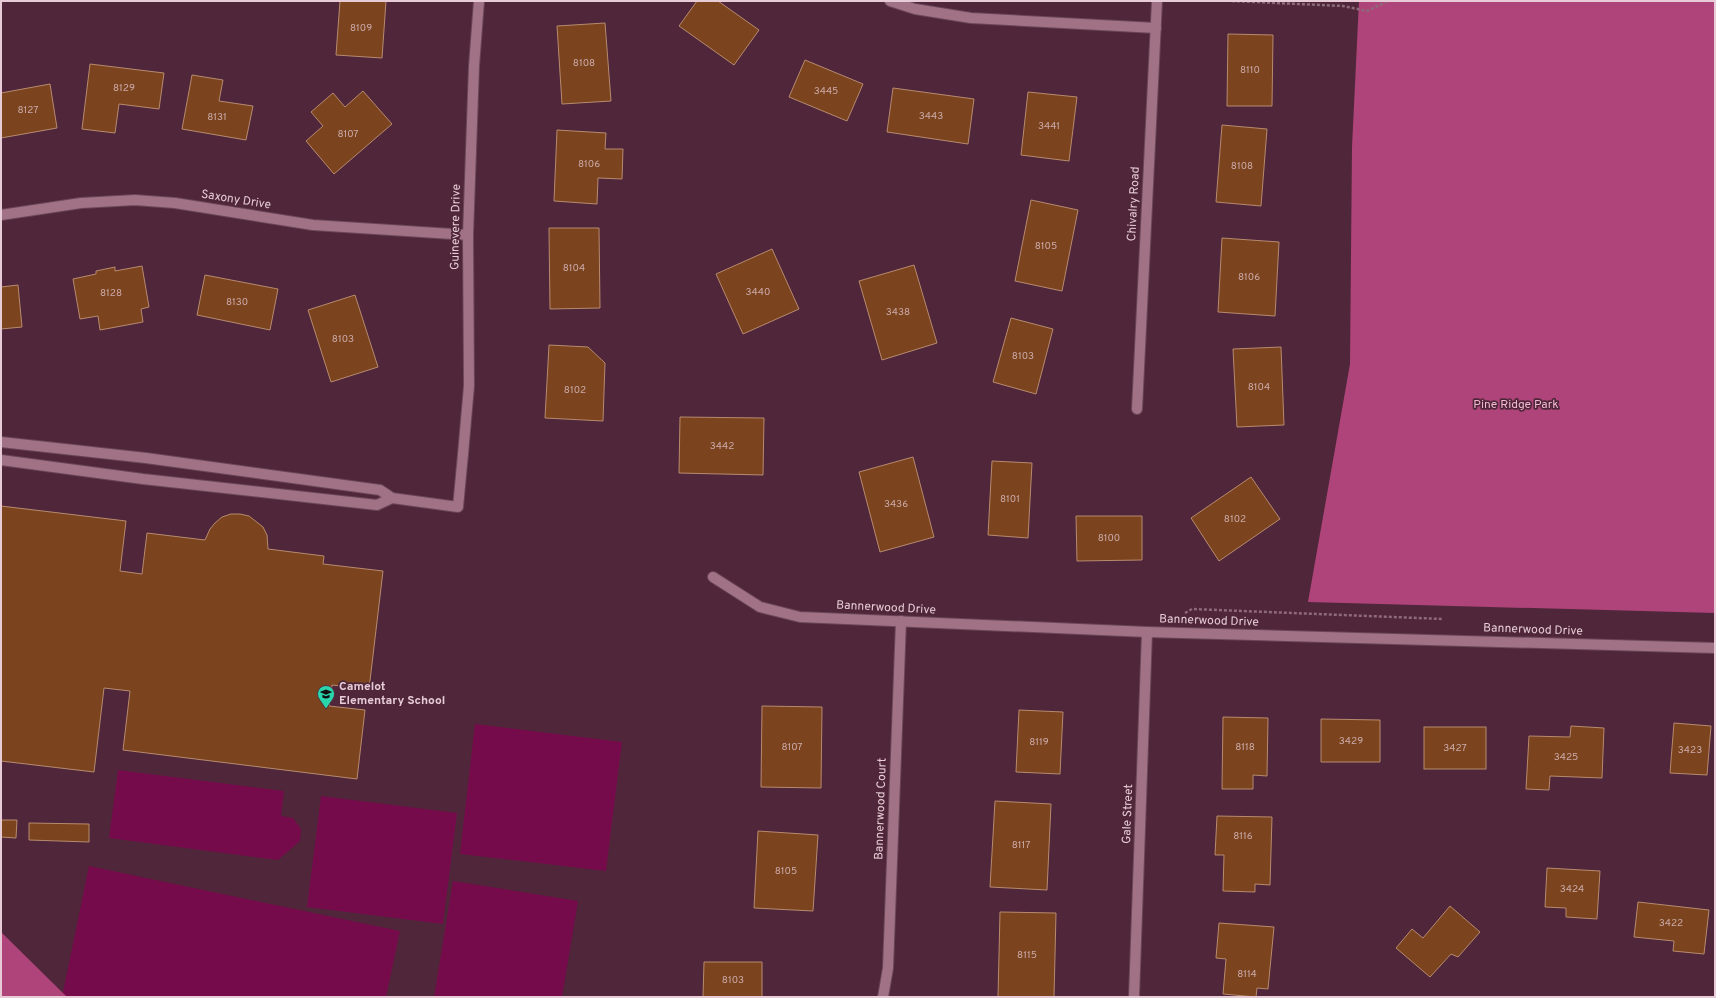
<svg xmlns="http://www.w3.org/2000/svg" width="1716" height="998" font-family="Overpass,sans-serif">
<style>
.green{fill:#760b4b}
.forest{fill:#af447a}
.building{fill:#7b441f;stroke:#b78a6f}
.lines{fill:none;stroke-linecap:round;stroke-linejoin:round}
.lane-casing{stroke:#6a4658;stroke-width:12}
.street-casing{stroke:#6a4658;stroke-width:12}
.path{stroke:#8d6a79;stroke-width:2.5;stroke-dasharray:3 2;stroke-linecap:butt}
.lane{stroke:#a17286;stroke-width:10}
.street{stroke:#a17286;stroke-width:10}
.labels{text-anchor:middle;dominant-baseline:central;stroke-width:3.5;stroke-linejoin:round;paint-order:stroke}
.number-label{font-size:10px;fill:#ccaaa9}
.street-label{font-size:12px;fill:#e7ccd7;stroke:#50273a}
.park-label{font-size:12px;fill:#f3b9d2;stroke:#50273a}
.poi-label{font-size:12px;font-weight:bold;fill:#e7ccd7;stroke:#50273a;text-anchor:start}
</style>
<rect width="100%" height="100%" fill="#50273a"/>
<!-- green -->
<g class="green">
<polygon points="475,724 622,742 606,871 460,854"/>
<polygon points="118,770 284,791 281,816 293,818 301,829 300,841 278,860 109,838"/>
<polygon points="321,796 457,813 443,924 307,907"/>
<polygon points="89,866 400,931 386,997 62,997"/>
<polygon points="453,881 578,901 562,997 434,997"/>
</g>
<!-- forest -->
<g class="forest">
<polygon points="1359,1 1715,1 1715,613 1308,602 1350,364 1352,147"/>
<polygon points="1,932 67,997 1,997"/>
</g>
<!-- building -->
<g class="building">
<polygon points="340,1 386,1 382,58 336,55"/>
<polygon points="697,1 718,1 759,30 734,65 679,26"/>
<polygon points="605,23 611,101 562,104 557,26"/>
<polygon points="1228,34 1273,35 1272,106 1227,106"/>
<polygon points="805,60 863,84 847,121 789,97"/>
<polygon points="90,64 164,73 159,109 119,104 115,133 82,129"/>
<polygon points="192,75 223,80 219,101 253,106 246,140 182,129"/>
<polygon points="50,84 57,128 1,138 1,93"/>
<polygon points="893,88 974,99 968,144 887,132"/>
<polygon points="363,91 392,124 334,174 306,141 323,126 311,112 333,93 345,107"/>
<polygon points="1028,92 1077,97 1069,161 1021,155"/>
<polygon points="1222,125 1267,129 1261,206 1216,202"/>
<polygon points="557,130 606,133 605,149 623,149 622,179 598,178 597,204 554,201"/>
<polygon points="1031,200 1078,210 1062,291 1015,281"/>
<polygon points="549,228 599,228 600,308 550,309"/>
<polygon points="1222,238 1279,242 1275,316 1218,312"/>
<polygon points="772,249 799,309 743,334 716,274"/>
<polygon points="914,265 937,343 882,360 859,281"/>
<polygon points="142,266 149,307 141,309 143,322 100,330 98,316 80,319 73,279 96,274 96,271 115,267 115,271"/>
<polygon points="205,275 278,289 270,330 197,315"/>
<polygon points="18,285 22,327 1,329 1,287"/>
<polygon points="355,295 378,367 331,382 308,310"/>
<polygon points="1011,318 1053,329 1036,394 993,382"/>
<polygon points="549,345 588,347 605,363 603,421 545,418"/>
<polygon points="1281,347 1284,425 1237,427 1233,349"/>
<polygon points="680,417 764,418 763,475 679,473"/>
<polygon points="913,457 934,537 880,552 859,472"/>
<polygon points="992,461 1032,463 1028,538 988,535"/>
<polygon points="1251,477 1280,519 1219,561 1191,518"/>
<polygon points="1,506 126,521 120,571 142,574 147,533 205,540 210,529 215,523 222,517 231,514 240,514 249,516 263,527 267,535 268,549 324,556 323,564 383,571 369,689 332,685 329,706 365,710 357,779 123,750 130,691 104,688 94,772 1,761"/>
<polygon points="1076,516 1142,516 1142,560 1077,561"/>
<polygon points="762,706 822,707 821,788 761,787"/>
<polygon points="1019,710 1063,712 1060,774 1016,772"/>
<polygon points="1223,717 1268,718 1267,776 1253,775 1253,789 1222,789"/>
<polygon points="1321,719 1380,720 1380,762 1321,762"/>
<polygon points="1674,723 1711,726 1707,775 1670,773"/>
<polygon points="1571,726 1604,728 1602,778 1550,776 1549,790 1526,789 1529,736 1570,737"/>
<rect x="1424" y="727" width="62" height="42"/>
<polygon points="995,801 1051,804 1047,890 990,887"/>
<polygon points="1217,816 1272,817 1270,885 1255,884 1255,892 1223,891 1224,855 1215,855"/>
<polygon points="1,820 17,820 16,838 1,837"/>
<polygon points="29,823 89,824 89,842 29,840"/>
<polygon points="758,831 818,835 813,911 754,908"/>
<polygon points="1547,868 1600,871 1597,919 1566,917 1566,908 1545,907"/>
<polygon points="1638,902 1709,910 1704,954 1673,951 1674,941 1634,937"/>
<polygon points="1450,906 1480,932 1458,957 1451,954 1430,977 1396,948 1412,929 1423,938"/>
<polygon points="1000,912 1056,913 1054,997 998,997"/>
<polygon points="1219,923 1274,927 1268,989 1257,988 1256,997 1223,994 1226,959 1216,958"/>
<polygon points="704,962 762,962 762,997 703,997"/>
</g>
<g class="lines">
<defs>
<g id="lane">
<polyline points="1,442 146,458 380,490 392,498 458,507 463,454"/>
<polyline points="1,460 143,479 377,505 392,498"/>
</g>
<g id="street">
<polyline points="890,1 915,9 971,18 1156,28"/>
<polyline points="1,215 81,203 135,200 175,203 313,225 468,235"/>
<polyline points="1137,409 1157,1"/>
<polyline points="463,454 469,386 468,235 474,66 479,1"/>
<polyline points="713,577 760,607 800,617 1147,632 1715,648"/>
<polyline points="883,997 888,968 901,621"/>
<polyline points="1134,997 1147,632"/>
</g>
</defs>
<!-- lane casing -->
<use href="#lane" class="lane-casing"/>
<!-- street casing -->
<use href="#street" class="street-casing"/>
<!-- path -->
<g class="path">
<polyline points="1232,1 1343,6 1367,11 1388,1"/>
<polyline points="1185,613 1192,609 1443,619"/>
</g>
<!-- lane -->
<use href="#lane" class="lane"/>
<!-- street -->
<use href="#street" class="street"/>
</g>
<!-- icons -->
<defs>
<symbol id="school-pin" viewBox="-11 -11 22 30"><path d="M0 17L-7.5 6A9.5 9.5 0 1 1 7.5 6Z" fill="#2bd5ac" stroke="#50273a"/><path d="M0-5L7-2L0 1L-7-2ZM-4 1L0 2.5L4 1V4Q0 6-4 4Z" fill="#111"/></symbol>
</defs>
<g fill-rule="evenodd">
<use href="#school-pin" x="316" y="684" width="20" height="27"/>
</g>
<g class="labels">
<!-- number labels -->
<g class="number-label">
<text x="361" y="28">8109</text>
<text x="584" y="63">8108</text>
<text x="1250" y="70">8110</text>
<text x="124" y="88">8129</text>
<text x="826" y="91">3445</text>
<text x="28" y="110">8127</text>
<text x="931" y="116">3443</text>
<text x="217" y="117">8131</text>
<text x="1049" y="126">3441</text>
<text x="348" y="134">8107</text>
<text x="589" y="164">8106</text>
<text x="1242" y="166">8108</text>
<text x="1046" y="246">8105</text>
<text x="574" y="268">8104</text>
<text x="1249" y="277">8106</text>
<text x="758" y="292">3440</text>
<text x="111" y="293">8128</text>
<text x="237" y="302">8130</text>
<text x="898" y="312">3438</text>
<text x="343" y="339">8103</text>
<text x="1023" y="356">8103</text>
<text x="1259" y="387">8104</text>
<text x="575" y="390">8102</text>
<text x="722" y="446">3442</text>
<text x="1010" y="499">8101</text>
<text x="896" y="504">3436</text>
<text x="1235" y="519">8102</text>
<text x="1109" y="538">8100</text>
<text x="1351" y="741">3429</text>
<text x="1039" y="742">8119</text>
<text x="792" y="747">8107</text>
<text x="1245" y="747">8118</text>
<text x="1455" y="748">3427</text>
<text x="1690" y="750">3423</text>
<text x="1566" y="757">3425</text>
<text x="1243" y="836">8116</text>
<text x="1021" y="845">8117</text>
<text x="786" y="871">8105</text>
<text x="1572" y="889">3424</text>
<text x="1671" y="923">3422</text>
<text x="1027" y="955">8115</text>
<text x="1247" y="974">8114</text>
<text x="733" y="980">8103</text>
</g>
<!-- street labels -->
<g class="street-label">
<text transform="translate(236 200) rotate(9)">Saxony Drive</text>
<text transform="translate(1134 204) rotate(-87)">Chivalry Road</text>
<text transform="translate(456 227) rotate(-89)">Guinevere Drive</text>
<text transform="translate(886 608) rotate(3)">Bannerwood Drive</text>
<text transform="translate(1209 621) rotate(2)">Bannerwood Drive</text>
<text transform="translate(1533 630) rotate(2)">Bannerwood Drive</text>
<text transform="translate(881 809) rotate(-88)">Bannerwood Court</text>
<text transform="translate(1128 814) rotate(-88)">Gale Street</text>
</g>
<!-- park labels -->
<g class="park-label">
<text x="1516" y="405">Pine Ridge Park</text>
</g>
<!-- poi labels -->
<g class="poi-label">
<text x="339" y="687">Camelot<tspan x="339" dy="14">Elementary School</tspan></text>
</g>
</g>
<!-- border -->
<rect width="1716" height="998" fill="none" stroke="#e7ccd7" stroke-width="4"/>
</svg>
